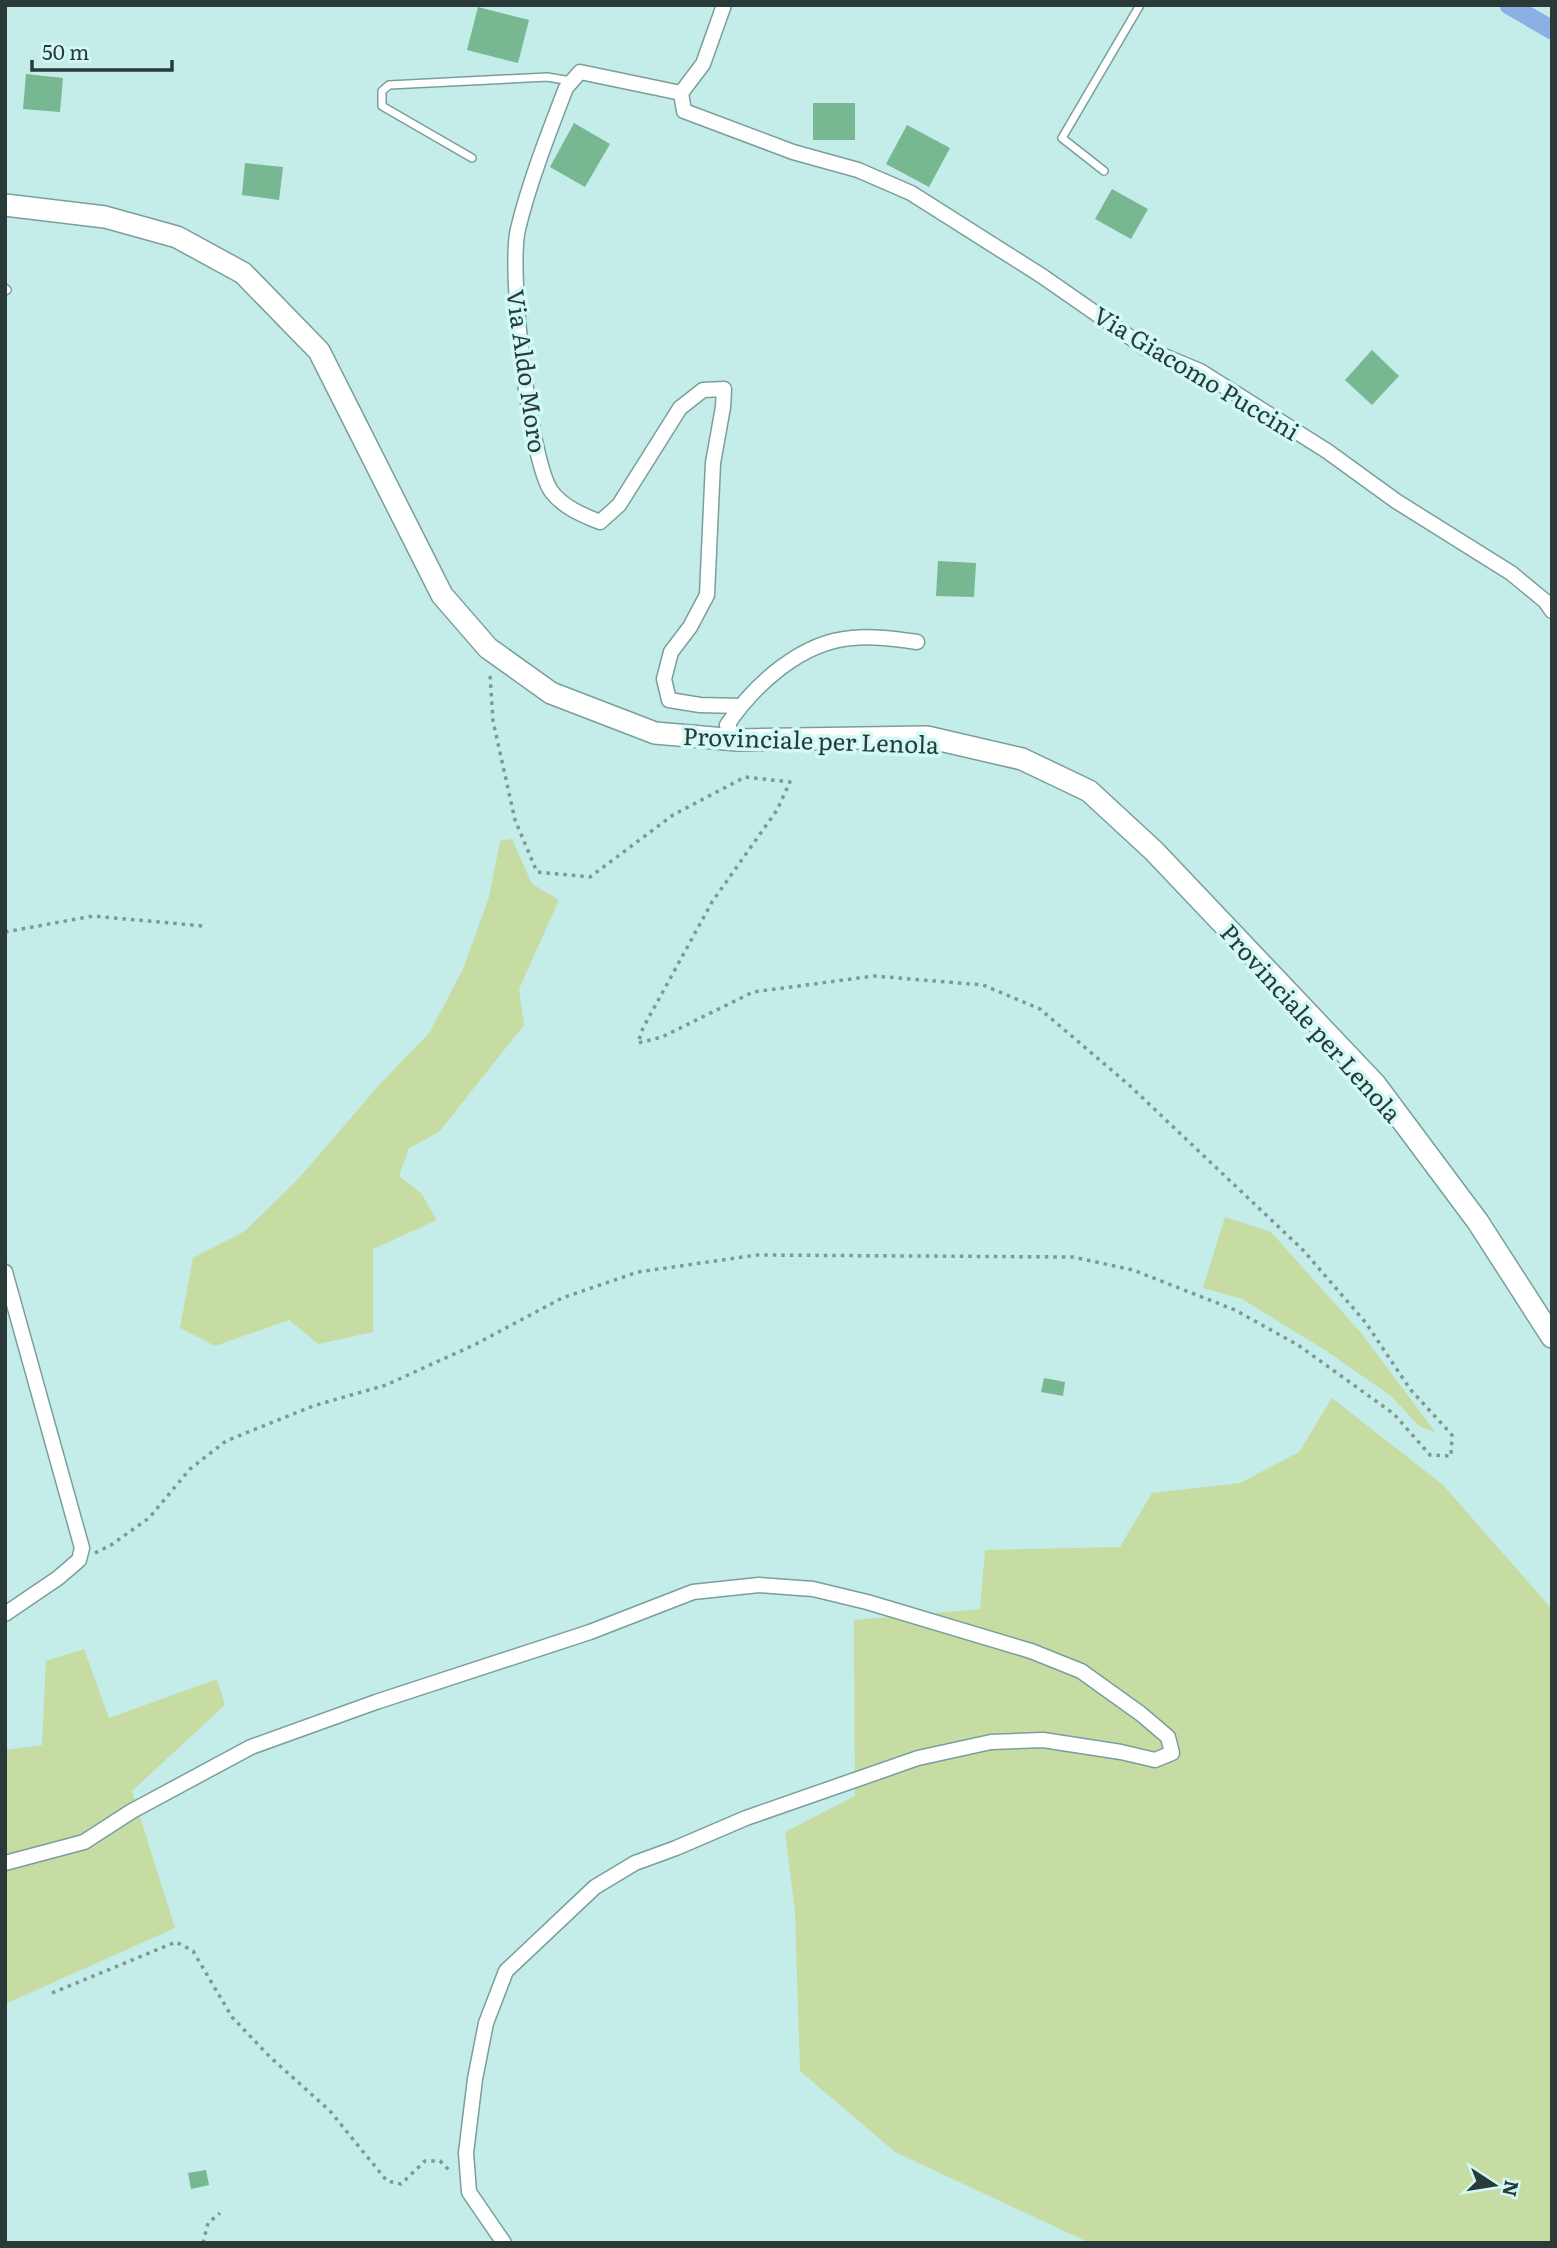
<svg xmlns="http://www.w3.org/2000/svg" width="1557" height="2248" font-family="Literata,serif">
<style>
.green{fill:#c7dca3}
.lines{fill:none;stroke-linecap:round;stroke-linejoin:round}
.canal{stroke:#8ab0e4;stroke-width:19}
.building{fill:#77b791}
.service-casing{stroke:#799f9c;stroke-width:10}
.minor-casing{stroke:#799f9c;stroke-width:17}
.secondary-casing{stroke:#799f9c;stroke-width:24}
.path{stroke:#7d9997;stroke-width:3.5;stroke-dasharray:3.5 5;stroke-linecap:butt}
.service{stroke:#fff;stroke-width:7}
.minor{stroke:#fff;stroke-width:14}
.secondary{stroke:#fff;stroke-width:21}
.labels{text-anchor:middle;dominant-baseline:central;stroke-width:7;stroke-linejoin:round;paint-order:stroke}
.street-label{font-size:24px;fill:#2a3a39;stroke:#d1f9f6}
</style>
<rect width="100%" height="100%" fill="#c4ece9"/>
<!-- green -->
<g class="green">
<polygon points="512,839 532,884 559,900 519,989 524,1025 439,1132 409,1148 399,1176 421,1193 437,1220 373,1249 373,1332 318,1344 289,1320 215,1346 180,1328 193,1258 245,1231 299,1178 380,1084 430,1032 463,969 489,897 500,841"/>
<polygon points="1225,1217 1271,1232 1362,1334 1436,1433 1419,1426 1391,1396 1325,1350 1242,1299 1203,1288"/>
<polygon points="1332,1398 1443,1485 1552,1609 1552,2243 1090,2243 895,2152 800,2071 795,1911 785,1832 855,1796 854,1620 980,1609 985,1550 1120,1547 1152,1493 1240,1483 1299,1452"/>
<polygon points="84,1649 109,1718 217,1679 225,1705 132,1791 175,1928 5,2004 5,1750 42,1745 46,1661"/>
</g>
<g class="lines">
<!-- canal -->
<polyline class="canal" points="1509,5 1552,30"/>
</g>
<!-- building -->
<g class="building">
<polygon points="478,7 529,20 518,63 467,50"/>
<polygon points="26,74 63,78 60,112 23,109"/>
<rect x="813" y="103" width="42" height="37"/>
<polygon points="574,123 610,144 585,187 550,167"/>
<polygon points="907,125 950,148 929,187 886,164"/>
<polygon points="245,163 283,167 279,200 242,195"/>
<polygon points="1112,189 1148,209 1131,239 1095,219"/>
<polygon points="1372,350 1399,376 1372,405 1345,380"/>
<polygon points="938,561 976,563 974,597 936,596"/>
<polygon points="1044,1378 1065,1382 1063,1396 1041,1392"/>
<polygon points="206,2170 209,2185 191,2189 188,2173"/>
</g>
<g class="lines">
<defs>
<g id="service">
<polyline points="472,158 382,106 382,91 389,85 547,77 571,81"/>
<polyline points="1104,171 1062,138 1140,5"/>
<polyline points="5,288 7,290 5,291"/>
</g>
<g id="minor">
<path d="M724,5L703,64L681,93L580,72L566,88C549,132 529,183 518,229C508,270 529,457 551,491C563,507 582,515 600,522L619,505L680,408L703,390L724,389L723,407L713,463L707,595L690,627L671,652L664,679L669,700L700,705L740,706"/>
<polyline points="681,93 684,111 793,152 858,170 911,193 1042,276 1147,349 1200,371 1327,451 1396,501 1511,573 1545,601 1552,611"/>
<path d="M737,740L727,725C755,684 801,642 852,638C874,636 895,639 917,642"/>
<polyline points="5,1272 82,1548 79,1560 58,1578 5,1614"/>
<polyline points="5,1863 84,1842 132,1811 251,1747 376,1702 590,1632 693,1592 759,1585 813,1589 867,1602 1031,1651 1081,1671 1141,1714 1168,1737 1172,1753 1155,1760 1121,1752 1043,1740 991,1742 918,1758 746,1818 676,1848 635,1863 595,1887 506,1971 486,2023 475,2079 466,2153 469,2192 504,2243"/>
</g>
<polyline id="secondary" points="5,205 105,217 177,237 243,273 319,351 442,595 488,648 551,693 655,733 737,740 927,737 1022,759 1089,791 1154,851 1375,1084 1478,1222 1552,1337"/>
</defs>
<!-- service casing -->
<use href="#service" class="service-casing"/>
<!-- minor casing -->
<use href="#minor" class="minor-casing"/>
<!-- secondary casing -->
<use href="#secondary" class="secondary-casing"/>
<!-- path -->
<g class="path">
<polyline points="5,932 93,916 203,926"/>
<polyline points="95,1553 111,1545 149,1518 190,1469 226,1441 313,1406 386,1385 476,1344 562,1298 638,1272 757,1255 1073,1257 1133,1270 1235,1310 1298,1345 1394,1414 1430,1455 1451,1456 1452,1435 1410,1389 1366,1323 1303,1250 1129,1085 1040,1009 983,985 874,976 753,992 662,1037 638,1043 643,1028 712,902 777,810 790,782 745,777 673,815 590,877 537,872 515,820 493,721 490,674"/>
<polyline points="52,1993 176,1942 193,1951 232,2017 270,2057 330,2111 387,2181 401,2184 425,2161 440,2161 451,2172"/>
<polyline points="203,2243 208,2223 220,2213"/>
</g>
<!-- service -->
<use href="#service" class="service"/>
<!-- minor -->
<use href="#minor" class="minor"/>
<!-- secondary -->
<use href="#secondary" class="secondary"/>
</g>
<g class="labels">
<!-- street labels -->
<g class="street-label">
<text transform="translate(528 371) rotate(82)">Via Aldo Moro</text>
<text transform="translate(1197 372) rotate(31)">Via Giacomo Puccini</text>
<text transform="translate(811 739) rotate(2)">Provinciale per Lenola</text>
<text transform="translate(1312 1022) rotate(48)">Provinciale per Lenola</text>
</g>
</g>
<!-- border -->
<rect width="1557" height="2248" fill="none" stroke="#2a3a39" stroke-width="14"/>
<!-- north arrow -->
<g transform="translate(1494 2185) rotate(102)" stroke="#d1f9f6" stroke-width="5" paint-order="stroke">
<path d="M0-5L12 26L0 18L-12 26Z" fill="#2a3a39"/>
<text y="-10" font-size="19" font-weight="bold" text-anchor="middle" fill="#2a3a39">N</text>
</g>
<!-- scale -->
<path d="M32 60v10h140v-10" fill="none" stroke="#2a3a39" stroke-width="3.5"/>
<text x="42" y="60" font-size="21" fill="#2a3a39" stroke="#d1f9f6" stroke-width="5" paint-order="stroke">50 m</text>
</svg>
